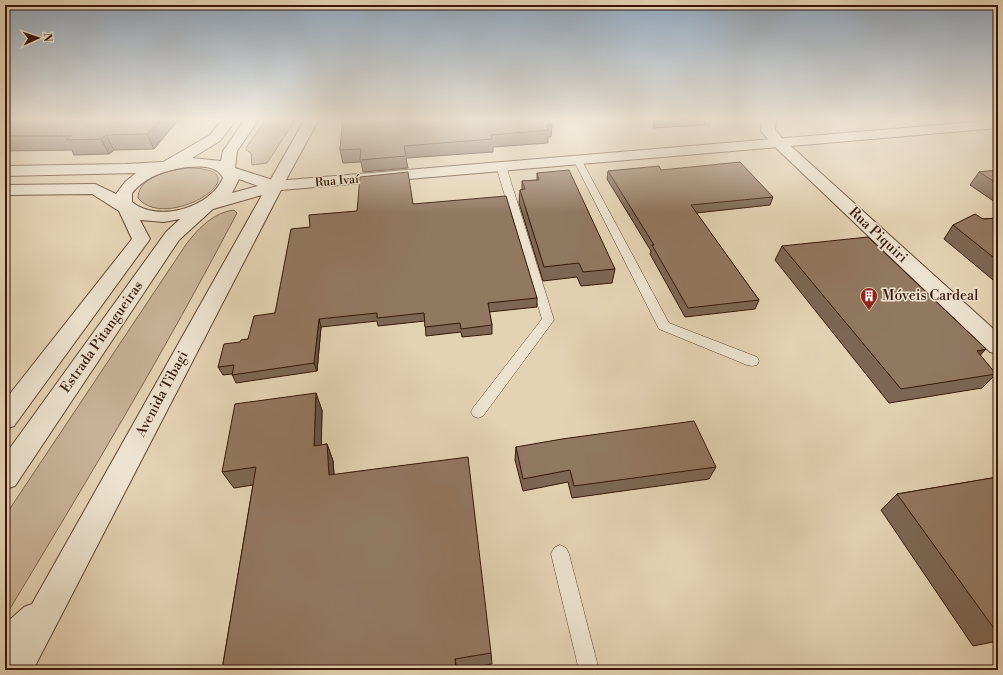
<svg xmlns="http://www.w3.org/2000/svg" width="1003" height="675" font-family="'Libre Bodoni',serif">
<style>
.green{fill:#c7b297;stroke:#7f644f}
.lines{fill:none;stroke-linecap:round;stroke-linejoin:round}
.service-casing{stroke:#624632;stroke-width:1}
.minor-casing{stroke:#624632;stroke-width:2}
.tertiary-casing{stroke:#624632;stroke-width:2}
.service{fill:#ede2ce;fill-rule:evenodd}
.minor{fill:#ede2ce;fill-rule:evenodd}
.tertiary{fill:#ede2ce;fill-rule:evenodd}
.wall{fill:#7d6753;stroke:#371707}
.shaded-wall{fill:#665444;stroke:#371707}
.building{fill:#917861;stroke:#371707}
.labels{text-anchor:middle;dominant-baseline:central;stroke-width:3;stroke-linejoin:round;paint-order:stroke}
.far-street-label{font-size:12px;fill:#371707;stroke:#ede2ce}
.street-label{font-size:14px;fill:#371707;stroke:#ede2ce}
.poi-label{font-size:14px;fill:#371707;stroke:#ede2ce;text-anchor:start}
</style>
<rect width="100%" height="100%" fill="#e4d2b4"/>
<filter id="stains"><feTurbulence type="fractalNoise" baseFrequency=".005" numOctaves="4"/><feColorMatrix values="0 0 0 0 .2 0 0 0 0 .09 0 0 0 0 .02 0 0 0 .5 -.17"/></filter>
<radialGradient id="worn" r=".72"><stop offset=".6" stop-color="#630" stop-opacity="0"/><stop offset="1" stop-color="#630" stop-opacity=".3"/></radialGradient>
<!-- green -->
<g class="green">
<polygon points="266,119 296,119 267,163 252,165 251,153 246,150 246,148"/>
<path d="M188,168C268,168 167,234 138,198C138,176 172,170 188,168Z"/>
<path d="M234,210L237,213C165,351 85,484 5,617V516L187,243C200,227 213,213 234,210Z"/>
</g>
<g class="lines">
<defs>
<g id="service">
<polygon points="577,156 581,159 669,323 757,357 759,361 757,365 752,366 747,365 659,329 573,159"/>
<polygon points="501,163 506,166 554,320 483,416 478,418 473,416 471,412 473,408 542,319 496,166"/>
<polygon points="560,545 566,548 569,554 599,670 579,670 551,554 554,548"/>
</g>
<g id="minor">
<polygon points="305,119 319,119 281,189 275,191 269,189 267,186"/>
<polygon points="762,119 776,119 775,130 783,139 998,333 998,354 990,352 773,145 761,131"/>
</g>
<path id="tertiary" d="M223,119H237L220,141L192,158L221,161L223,151L245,119H259L237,151L235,168L276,181L998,120V128L281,190L33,670H5V624L24,607L32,604L262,195L213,209L179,240L15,486L5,489V455L166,232L180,219L164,222L140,220L150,239L14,426L5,429V400L132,239L119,211L92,194L5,195V185L95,184L116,194L125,182L136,173L5,176V166L126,164L163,162L210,135ZM188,167C200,166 217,165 223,178C210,208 158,223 132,202V193C146,176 166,170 188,167ZM239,179L258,186L232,193Z"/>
</defs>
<!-- service casing -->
<use href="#service" class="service-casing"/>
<!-- minor casing -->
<use href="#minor" class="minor-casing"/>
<!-- tertiary casing -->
<use href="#tertiary" class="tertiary-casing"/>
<!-- service -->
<use href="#service" class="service"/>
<!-- minor -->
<use href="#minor" class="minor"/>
<!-- tertiary -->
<use href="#tertiary" class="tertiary"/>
</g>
<!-- wall -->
<g class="wall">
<polygon points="5,119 179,119 154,149 114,150 109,154 74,155 72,150 5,151"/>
<polygon points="343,119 552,125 551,137 548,137 548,143 493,147 493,152 406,158 408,168 363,172 361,162 343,163 340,150"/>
<polygon points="655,119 705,119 704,125 653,128"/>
<polygon points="661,170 773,197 770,205 696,213 759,300 755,309 685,317 650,254 651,251 607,179 608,171"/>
<polygon points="998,170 998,204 970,185 979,172"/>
<polygon points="537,173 615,269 612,283 581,286 577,277 543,281 519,203 520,190 522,190 522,181 537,180"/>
<polygon points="413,204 537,298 537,307 489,312 492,325 492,334 462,337 461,332 426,336 425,321 378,326 377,321 321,327 317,371 236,383 232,374 223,375 218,367 240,342 248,339 275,313 310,227 357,211"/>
<polygon points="998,218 998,284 944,239 953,225 983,219"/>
<polygon points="782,246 986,349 980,355 996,374 982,388 889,403 775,260"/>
<polygon points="322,410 321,445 327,444 333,461 334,474 491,653 492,664 457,670 222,670 253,485 234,488 222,472"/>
<polygon points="516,447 716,467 709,479 572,498 568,482 523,491 515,460"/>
<polygon points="998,477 998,641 973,646 881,510 897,494"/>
</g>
<!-- shaded-wall -->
<g class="shaded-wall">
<polygon points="161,119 179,119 154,149 147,134"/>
<polygon points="106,135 114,150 109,154 101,139"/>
<polygon points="319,319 321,327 317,371 314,363"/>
<polygon points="986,349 973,363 977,351"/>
<polygon points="316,393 322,410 321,463 314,446"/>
<polygon points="327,444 333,461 335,491 329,475"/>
<polygon points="455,659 457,670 456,670"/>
</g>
<!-- building -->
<g class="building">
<polygon points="5,119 161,119 147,134 106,135 101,139 66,140 71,136 5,136"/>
<polygon points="343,119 549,119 552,125 546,125 549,130 491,135 492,139 404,146 406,156 360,160 361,149 340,150"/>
<polygon points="740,162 773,197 691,205 759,300 688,308 652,245 654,245 608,171 659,166 661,170"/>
<polygon points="569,170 615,269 583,272 579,263 544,267 520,190 525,189 522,181 539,180 537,173"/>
<polygon points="998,170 998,184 979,172"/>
<polygon points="408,172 413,204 506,196 537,298 488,303 492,325 461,329 460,323 425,327 424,313 377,318 377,313 319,319 314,363 232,375 234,365 218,367 224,344 240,342 241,340 248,339 254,316 275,313 291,229 310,227 309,215 357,211 360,177"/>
<polygon points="975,214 983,219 998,218 998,261 953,225"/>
<polygon points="868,237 986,349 977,351 996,374 901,389 782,246"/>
<polygon points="316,393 314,446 327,444 329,475 468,457 491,653 455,659 456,670 222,670 256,467 222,472 235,404"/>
<polygon points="694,421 716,467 574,486 570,470 523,479 516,447 562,439"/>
<polygon points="998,477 998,634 897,494"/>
</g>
<!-- sky -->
<linearGradient id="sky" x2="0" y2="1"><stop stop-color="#8fa6bc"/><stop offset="0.56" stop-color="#f3ebdd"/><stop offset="1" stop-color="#f3ebdd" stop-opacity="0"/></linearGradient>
<rect width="1003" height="213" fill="url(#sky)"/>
<!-- icons -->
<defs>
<symbol id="building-pin" viewBox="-11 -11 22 30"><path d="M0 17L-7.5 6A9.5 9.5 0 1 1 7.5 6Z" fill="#8f2418" stroke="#ede2ce"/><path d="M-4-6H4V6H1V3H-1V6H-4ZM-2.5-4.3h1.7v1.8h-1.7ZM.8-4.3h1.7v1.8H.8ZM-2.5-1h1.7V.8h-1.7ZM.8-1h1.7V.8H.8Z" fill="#fff"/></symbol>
</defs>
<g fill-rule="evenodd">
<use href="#building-pin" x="859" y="286" width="20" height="27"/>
</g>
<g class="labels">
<!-- far-street labels -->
<g class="far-street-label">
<text transform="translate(337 181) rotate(-5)">Rua Ivaí</text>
</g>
<!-- street labels -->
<g class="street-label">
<text transform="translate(878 235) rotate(43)">Rua Piquiri</text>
<text transform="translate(102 337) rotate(-55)">Estrada Pitangueiras</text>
<text transform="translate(162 394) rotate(-62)">Avenida Tibagi</text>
</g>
<!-- poi labels -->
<g class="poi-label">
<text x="882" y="296">Móveis Cardeal</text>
</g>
</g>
<!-- margin -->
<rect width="1003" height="675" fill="none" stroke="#e4d2b4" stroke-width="20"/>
<rect x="6" y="6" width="991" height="663" fill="none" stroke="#371707" stroke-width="2"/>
<rect x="10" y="10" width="983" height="655" fill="none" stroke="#371707"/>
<!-- north arrow -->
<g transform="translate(38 38) rotate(87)" stroke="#ede2ce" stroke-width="3" paint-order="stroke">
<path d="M0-3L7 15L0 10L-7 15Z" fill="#371707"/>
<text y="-6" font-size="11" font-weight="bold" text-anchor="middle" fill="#371707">N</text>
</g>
<rect width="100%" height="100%" filter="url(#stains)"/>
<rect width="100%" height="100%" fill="url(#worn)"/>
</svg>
